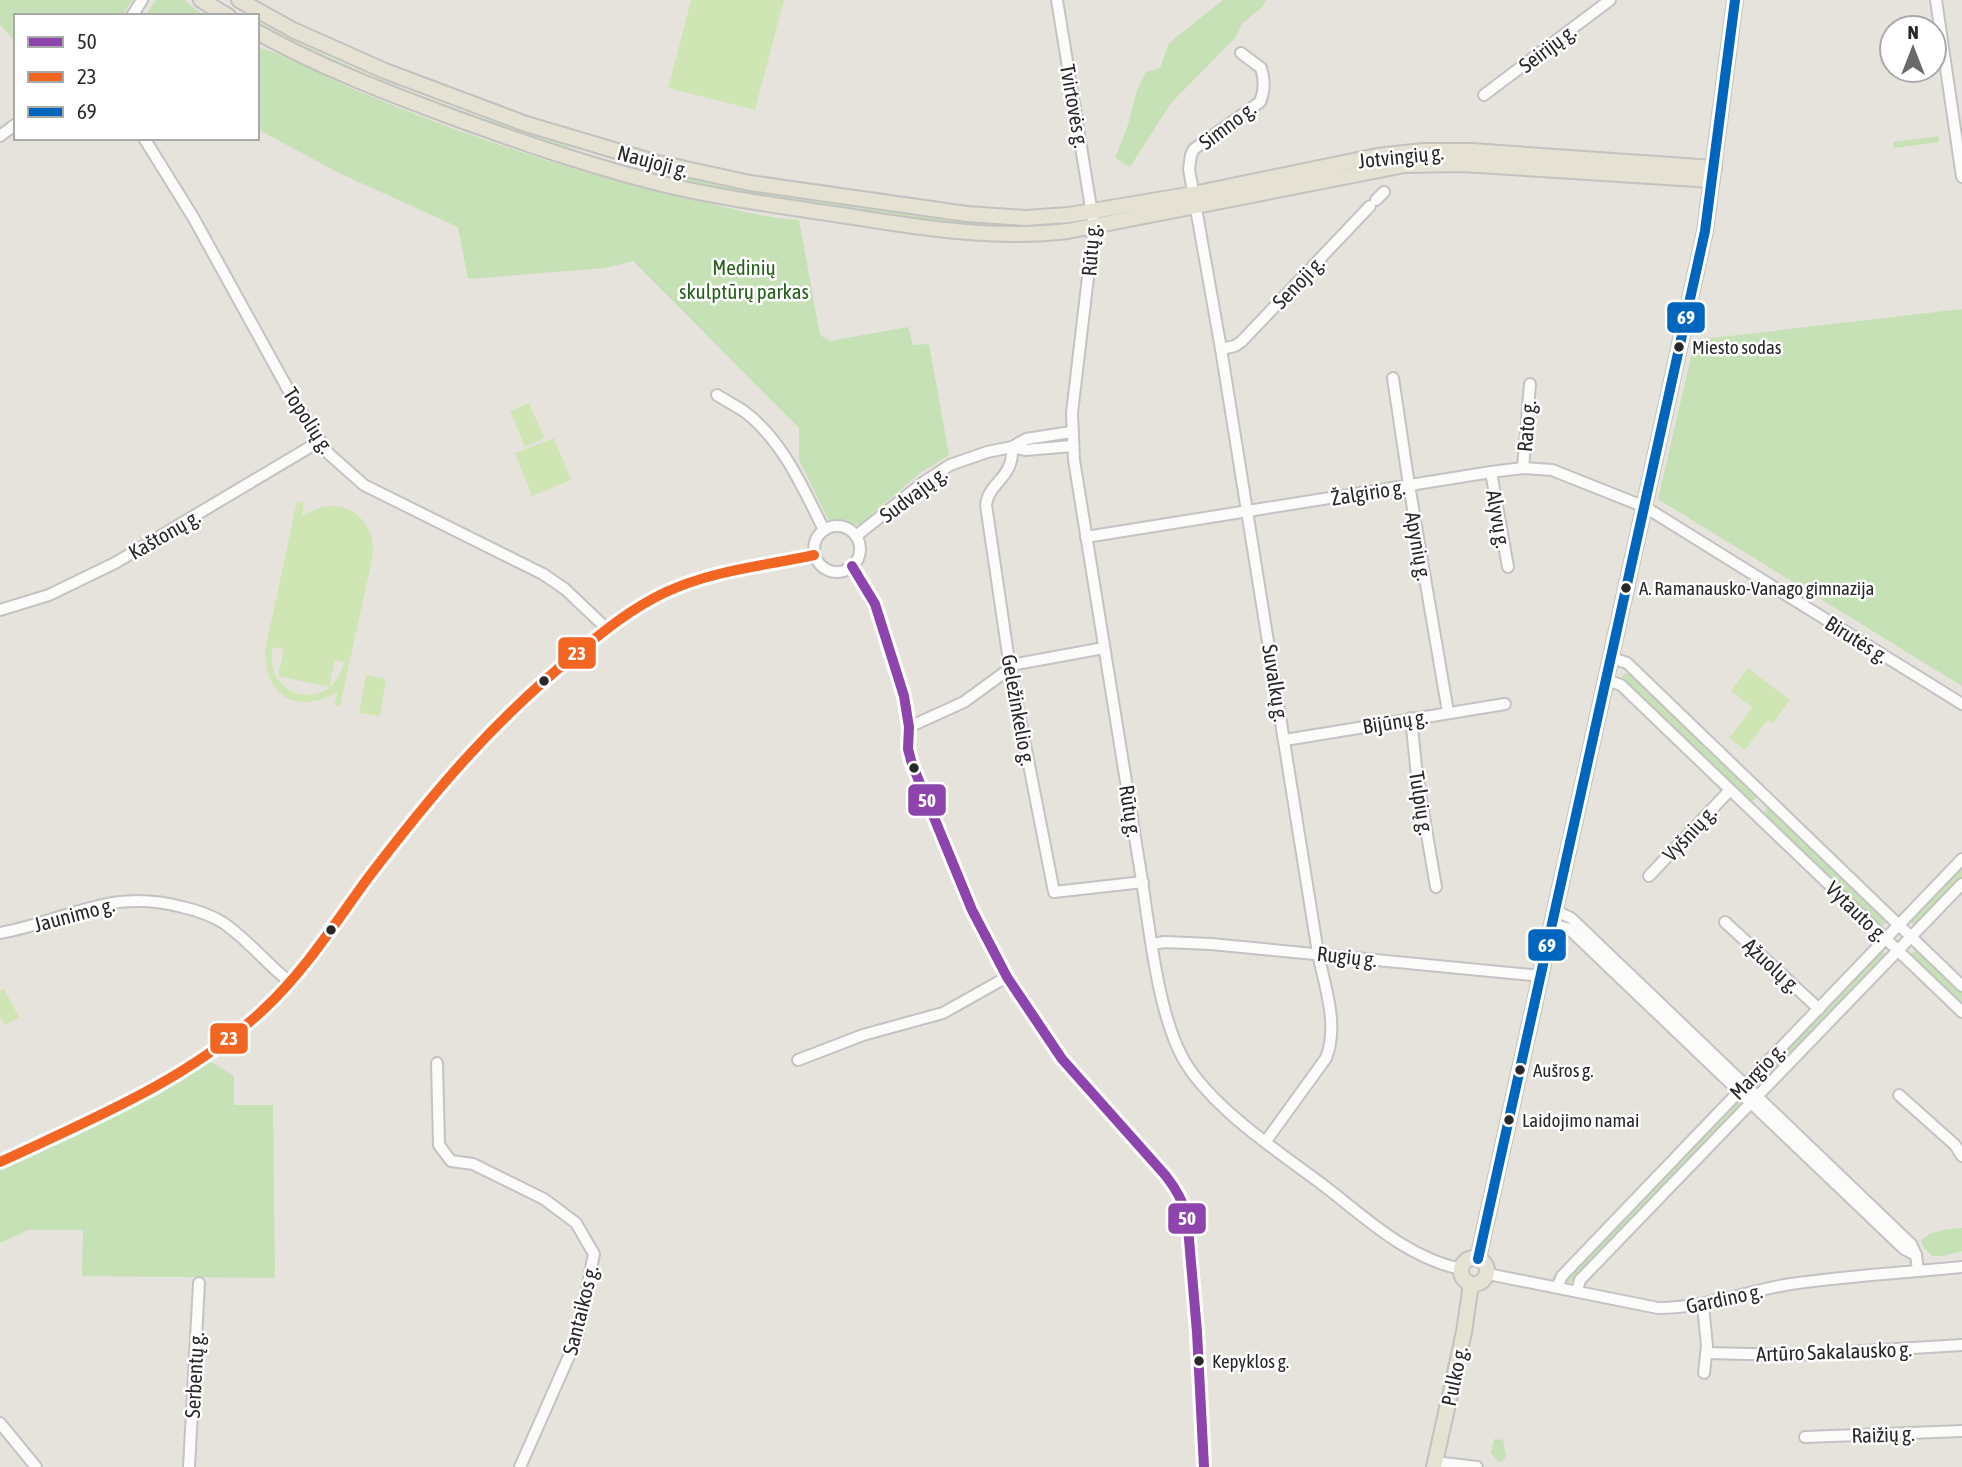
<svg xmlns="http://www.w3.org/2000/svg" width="1962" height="1467" font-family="'Asap Condensed',sans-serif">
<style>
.green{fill:#c6e1b6}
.pitch{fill:#d0e5b4;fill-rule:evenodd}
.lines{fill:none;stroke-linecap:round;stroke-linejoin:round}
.minor-casing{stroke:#c4c2c2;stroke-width:14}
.major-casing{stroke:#c3c2c0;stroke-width:18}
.minor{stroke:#fbfbfa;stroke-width:10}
.major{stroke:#e5e1d3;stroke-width:14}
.bus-1-casing{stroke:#fff;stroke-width:16}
.bus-2-casing{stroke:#fff;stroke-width:16}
.bus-3-casing{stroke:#fff;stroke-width:16}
.bus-1{stroke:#8e44ad;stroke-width:10}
.bus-2{stroke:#f26522;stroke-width:10}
.bus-3{stroke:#0065bd;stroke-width:10}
.bus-dot{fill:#282828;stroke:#fff;stroke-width:2.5}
.labels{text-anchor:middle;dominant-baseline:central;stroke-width:5;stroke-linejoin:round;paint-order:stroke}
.bus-label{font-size:19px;fill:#282828;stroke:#fff;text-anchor:start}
.street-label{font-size:21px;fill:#282828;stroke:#fff}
.park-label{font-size:21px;fill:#26611c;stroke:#fff}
.line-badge{stroke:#fff;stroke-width:2.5}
.badge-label{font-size:19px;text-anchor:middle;font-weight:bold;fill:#fff}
</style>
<rect width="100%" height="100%" fill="#e6e3dd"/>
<!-- green -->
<g class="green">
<polygon points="0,0 132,0 122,16 16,16 16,43 0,24"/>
<polygon points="156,0 184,0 204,16 145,16"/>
<polygon points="1223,0 1267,0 1261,8 1242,24 1235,38 1171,103 1130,167 1115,158 1128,125 1136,93 1146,72 1160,68 1169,43"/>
<path d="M257,21C359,77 469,114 579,150C537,141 498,125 457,111C389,86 321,59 257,23Z"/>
<path d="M257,47C295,58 328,79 365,94C471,138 582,175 695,200C730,208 763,218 799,220L820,335L830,341L908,327L913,345L929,344L949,455L920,473L859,525L828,519L799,460V428L633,261L605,268L468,279L458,227L341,174L257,129Z"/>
<polygon points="1939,136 1939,142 1894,148 1893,142"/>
<path d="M687,178C743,190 800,198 856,207C913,215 969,224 1027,227H994L919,219L716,188L686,182Z"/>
<polygon points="1962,309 1962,686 1658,499 1695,340"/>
<polygon points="1628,672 1758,794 1755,800 1750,802 1623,680 1622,676"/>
<polygon points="1769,807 1887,919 1885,924 1879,925 1764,815 1765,809"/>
<polygon points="1962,864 1962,878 1916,925 1911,923 1910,921"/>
<polygon points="1882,950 1886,955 1763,1084 1757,1083 1756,1080"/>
<polygon points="1915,950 1962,993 1962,1006 1910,955"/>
<path d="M208,1060L234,1076V1105H273L275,1278L82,1276L83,1230H28L0,1243V1168C71,1135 143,1105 208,1060Z"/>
<polygon points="1739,1097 1743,1102 1742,1105 1570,1283 1567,1283 1566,1280"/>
<path d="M1962,1228V1251L1943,1256H1932L1924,1247L1921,1240C1932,1230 1948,1229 1962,1228Z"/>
<polygon points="1494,1439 1503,1440 1506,1458 1501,1462 1497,1461 1491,1453"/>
</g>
<!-- pitch -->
<g class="pitch">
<polygon points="691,0 784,0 755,110 668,88"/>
<polygon points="529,403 544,438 525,447 510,411"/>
<polygon points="554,438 571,480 532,496 515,453"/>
<path d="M297,501L304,503L302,517C335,492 375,512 373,555L340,706L334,705L337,692C297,716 265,696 265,651ZM273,647L284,649L278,676L329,687L335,660L344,662C331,717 261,697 273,647Z"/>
<polygon points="1748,668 1790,700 1773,723 1768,720 1745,750 1729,738 1752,707 1731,691"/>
<polygon points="366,675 386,679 380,716 359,713"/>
<polygon points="4,989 19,1017 5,1025 0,1016 0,991"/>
</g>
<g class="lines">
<defs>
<g id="minor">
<path d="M1057,0L1094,226L1072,413L1074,460C1095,594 1117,728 1139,862C1149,920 1156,1013 1185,1062C1215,1111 1281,1153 1327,1188C1368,1220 1408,1258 1461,1269"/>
<polyline points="1936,0 1962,177"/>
<polyline points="132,16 142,0"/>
<path d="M1241,53L1261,68C1265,80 1265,90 1260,102L1194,149L1191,155L1189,169L1221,349L1318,953C1325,988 1339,1025 1326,1058L1266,1141"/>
<polyline points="1484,95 1610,0"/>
<polyline points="0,136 16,124"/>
<polyline points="144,138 193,217 295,402 329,454 364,485 543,574 565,589 606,628"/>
<polyline points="1376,200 1384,192"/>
<polyline points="1221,349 1235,346 1242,341 1370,206"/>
<polyline points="1393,378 1409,485 1448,712"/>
<path d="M717,395C726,401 737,406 745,412C783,441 803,488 824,530"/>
<path d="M1012,447C1014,479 989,481 986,505L1010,668L1054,892L1143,882"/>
<polyline points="1012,447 1025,450 1073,446"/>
<polyline points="1523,468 1530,384"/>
<polyline points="1491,472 1508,567"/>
<circle cx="837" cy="549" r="23"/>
<polyline points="856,536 924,482 950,465 987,452 1012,447 1026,439 1071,432"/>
<polyline points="1086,537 1491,472 1523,468 1552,470 1645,507 1962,704"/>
<path d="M852,566L875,604L904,696L909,727L908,749L912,764L972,910L1007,977L1062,1059L1166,1176C1176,1189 1183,1201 1187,1216L1197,1332L1204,1467"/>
<polyline points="0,610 49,595 115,563 320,441"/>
<polyline points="1612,658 1627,663 1962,986"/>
<polyline points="1607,680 1621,685 1962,1012"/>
<polyline points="1411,718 1417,776 1436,887"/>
<polyline points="909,727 964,702 1016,664 1104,648"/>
<polyline points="1285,740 1505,704"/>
<polyline points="1649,876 1730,790"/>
<polyline points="1556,911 1571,918 1911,1244 1916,1255 1918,1271"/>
<polyline points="1725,922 1819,1009"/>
<polyline points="1553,924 1569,929 1904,1249 1916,1255"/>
<path d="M0,933C67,921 110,887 182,907C196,910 210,915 222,922C248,939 266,964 290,982"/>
<polyline points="1153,944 1164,942 1211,944 1542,976"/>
<polyline points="798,1060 863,1035 943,1013 1007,977"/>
<polyline points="437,1063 439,1145 451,1161 473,1164 544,1199 576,1223 594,1254 577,1338 520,1467"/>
<polyline points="1899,1095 1955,1145 1962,1156"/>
<path d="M0,1162C92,1119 188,1080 263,1010C305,971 335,923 368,878C432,794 493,721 576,654C605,630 632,608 666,592C714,570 764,566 814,555"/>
<path d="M1488,1274L1658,1308C1702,1308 1742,1293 1785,1285C1843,1276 1903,1273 1962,1267"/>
<polyline points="1557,1287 1562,1276 1962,859"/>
<polyline points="1577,1291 1580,1280 1962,884"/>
<polyline points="1703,1305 1707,1346 1704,1373"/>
<polyline points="1706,1353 1797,1355 1962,1345"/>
<polyline points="0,1423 36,1467"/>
<polyline points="1805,1437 1962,1431"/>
<polyline points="1435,1462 1477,1467"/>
<polyline points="189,1467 199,1283"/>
</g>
<g id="major">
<polyline points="201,0 228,16"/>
<polyline points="239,0 293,30 385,71 526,124 654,162 750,183 967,214 1025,218 1069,215 1193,194 1377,156 1423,151 1472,151 1714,168"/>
<path d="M257,32C320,67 385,92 452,117C526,144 601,170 679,188C733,200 787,207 841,215C917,227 992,240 1068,231L1405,165L1462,164L1712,180"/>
<circle cx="1474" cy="1271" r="13"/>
<polyline points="1478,1259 1705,231 1735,0"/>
<polyline points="1434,1467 1464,1332 1471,1284"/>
</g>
</defs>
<!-- minor casing -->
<use href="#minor" class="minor-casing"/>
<!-- major casing -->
<use href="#major" class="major-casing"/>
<!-- minor -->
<use href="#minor" class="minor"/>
<!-- major -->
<use href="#major" class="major"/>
<defs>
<path id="bus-1" d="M852,566L875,604L904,696L909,727L908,749L912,764L972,910L1007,977L1062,1059L1166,1176C1176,1189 1183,1201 1187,1216L1197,1332L1204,1467"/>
<path id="bus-2" d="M0,1162C92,1119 188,1080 263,1010C305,971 335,923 368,878C432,794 493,721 576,654C605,630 632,608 666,592C714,570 764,566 814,555"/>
<polyline id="bus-3" points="1478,1259 1705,231 1735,0"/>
</defs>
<!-- bus-1 casing -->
<use href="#bus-1" class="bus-1-casing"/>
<!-- bus-2 casing -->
<use href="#bus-2" class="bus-2-casing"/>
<!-- bus-3 casing -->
<use href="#bus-3" class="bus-3-casing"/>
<!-- bus-1 -->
<use href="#bus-1" class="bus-1"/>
<!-- bus-2 -->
<use href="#bus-2" class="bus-2"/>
<!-- bus-3 -->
<use href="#bus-3" class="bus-3"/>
</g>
<!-- markers -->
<g class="bus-dot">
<circle cx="1679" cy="347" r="6"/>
<circle cx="1626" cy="588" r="6"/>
<circle cx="544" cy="681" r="6"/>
<circle cx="914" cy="768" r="6"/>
<circle cx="331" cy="930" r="6"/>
<circle cx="1520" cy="1070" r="6"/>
<circle cx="1509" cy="1120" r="6"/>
<circle cx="1199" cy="1361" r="6"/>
</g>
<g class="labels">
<!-- bus labels -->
<g class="bus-label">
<text x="1692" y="347">Miesto sodas</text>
<text x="1639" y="588">A. Ramanausko-Vanago gimnazija</text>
<text x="1533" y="1070">Aušros g.</text>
<text x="1522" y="1120">Laidojimo namai</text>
<text x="1212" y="1361">Kepyklos g.</text>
</g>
<!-- street labels -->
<g class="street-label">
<text transform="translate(1547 48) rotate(-37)">Seirijų g.</text>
<text transform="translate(1075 106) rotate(80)">Tvirtovės g.</text>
<text transform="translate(1227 125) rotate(-37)">Simno g.</text>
<text transform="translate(1401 156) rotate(-6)">Jotvingių g.</text>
<text transform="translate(653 161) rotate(15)">Naujoji g.</text>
<text transform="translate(1090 250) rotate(-86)">Rūtų g.</text>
<text transform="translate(1298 282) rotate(-46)">Senoji g.</text>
<text transform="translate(309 420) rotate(57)">Topolių g.</text>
<text transform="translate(1526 426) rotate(-85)">Rato g.</text>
<text transform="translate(1368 492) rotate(-9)">Žalgirio g.</text>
<text transform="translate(913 494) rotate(-37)">Sudvajų g.</text>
<text transform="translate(1499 519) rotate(80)">Alyvų g.</text>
<text transform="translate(164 534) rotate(-30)">Kaštonų g.</text>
<text transform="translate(1419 546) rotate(80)">Apynių g.</text>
<text transform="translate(1857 639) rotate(32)">Birutės g.</text>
<text transform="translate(1276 683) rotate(81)">Suvalkų g.</text>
<text transform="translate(1019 710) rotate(80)">Geležinkelio g.</text>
<text transform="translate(1395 721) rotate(-9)">Bijūnų g.</text>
<text transform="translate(1422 803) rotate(81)">Tulpių g.</text>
<text transform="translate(1131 811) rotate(81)">Rūtų g.</text>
<text transform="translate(1689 833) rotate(-47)">Vyšnių g.</text>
<text transform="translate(1857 911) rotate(44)">Vytauto g.</text>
<text transform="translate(74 914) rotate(-15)">Jaunimo g.</text>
<text transform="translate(1347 956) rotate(6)">Rugių g.</text>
<text transform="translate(1772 965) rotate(43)">Ąžuolų g.</text>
<text transform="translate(1757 1071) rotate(-46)">Margio g.</text>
<text transform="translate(1724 1298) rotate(-12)">Gardino g.</text>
<text transform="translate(580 1310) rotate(-76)">Santaikos g.</text>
<text transform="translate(1834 1351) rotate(-2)">Artūro Sakalausko g.</text>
<text transform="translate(194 1375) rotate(-87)">Serbentų g.</text>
<text transform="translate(1454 1376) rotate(-78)">Pulko g.</text>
<text transform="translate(1883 1434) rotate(-2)">Raižių g.</text>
</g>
<!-- park labels -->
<g class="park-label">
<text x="744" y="267">Medinių<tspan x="744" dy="24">skulptūrų parkas</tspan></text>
</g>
</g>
<g class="line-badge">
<rect x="1666" y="301" width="40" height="33" rx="7" fill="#0065bd"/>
<rect x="557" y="636" width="40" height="34" rx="7" fill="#f26522"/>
<rect x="907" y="783" width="40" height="34" rx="7" fill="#8e44ad"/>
<rect x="1527" y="928" width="40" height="34" rx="7" fill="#0065bd"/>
<rect x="209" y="1022" width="40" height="33" rx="7" fill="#f26522"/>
<rect x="1167" y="1202" width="40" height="33" rx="7" fill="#8e44ad"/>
</g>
<g class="badge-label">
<text x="1686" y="324">69</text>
<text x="577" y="660">23</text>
<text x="927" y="807">50</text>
<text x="1547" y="952">69</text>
<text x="229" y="1045">23</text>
<text x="1187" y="1225">50</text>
</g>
<!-- legend -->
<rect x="14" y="14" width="245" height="126" fill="#ffffff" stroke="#a9a9a9" stroke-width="2"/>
<rect x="28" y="37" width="35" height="10" fill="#8e44ad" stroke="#a9a9a9" stroke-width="2"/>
<text x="77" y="49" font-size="21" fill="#282828">50</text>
<rect x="28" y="72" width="35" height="10" fill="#f26522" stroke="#a9a9a9" stroke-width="2"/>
<text x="77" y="84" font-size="21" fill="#282828">23</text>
<rect x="28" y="107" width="35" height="10" fill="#0065bd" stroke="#a9a9a9" stroke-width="2"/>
<text x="77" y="119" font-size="21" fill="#282828">69</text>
<!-- north arrow -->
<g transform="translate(1913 49)"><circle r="33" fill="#ffffff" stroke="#a9a9a9" stroke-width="2"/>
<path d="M0-5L12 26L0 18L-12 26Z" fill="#6a6967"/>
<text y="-10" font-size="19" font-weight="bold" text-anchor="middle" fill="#282828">N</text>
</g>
</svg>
